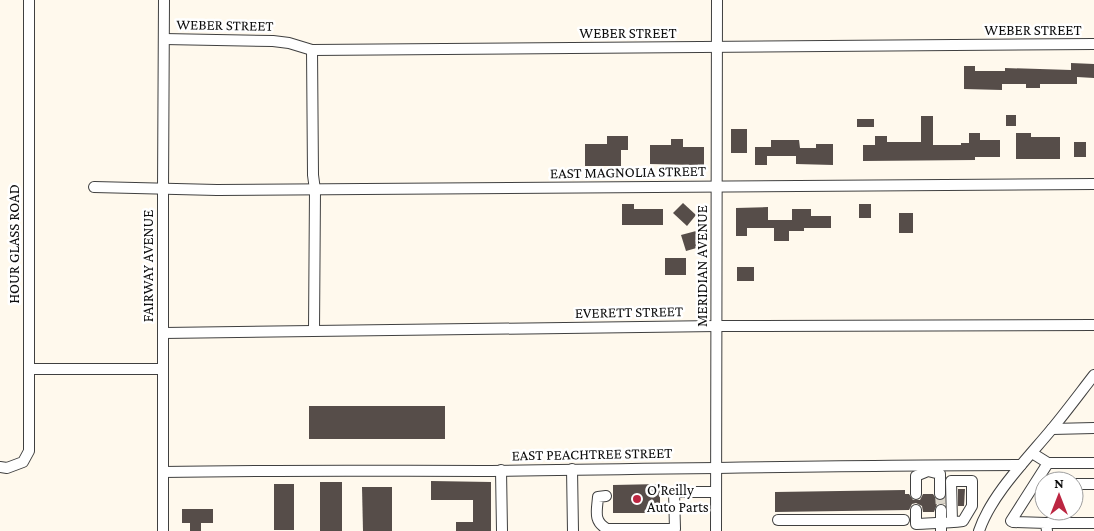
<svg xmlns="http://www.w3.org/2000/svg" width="1094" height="531" font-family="'Crimson Pro',serif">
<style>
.building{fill:#564d49}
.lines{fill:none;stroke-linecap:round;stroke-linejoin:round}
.minor-tunnel{stroke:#dbd6cb;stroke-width:10;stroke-dasharray:10 5;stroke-linecap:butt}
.minor-casing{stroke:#404040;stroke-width:12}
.minor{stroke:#fff;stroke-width:10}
.poi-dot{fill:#bc2641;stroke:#fff;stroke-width:2}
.labels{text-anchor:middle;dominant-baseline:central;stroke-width:5;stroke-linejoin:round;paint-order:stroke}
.street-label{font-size:15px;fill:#0d0d0d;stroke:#fff}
.poi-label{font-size:15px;fill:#0d0d0d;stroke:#fff;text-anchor:start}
</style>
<rect width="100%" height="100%" fill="#fff9ed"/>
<!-- building -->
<g class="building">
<polygon points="1071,63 1094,64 1094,78 1077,77 1077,84 1040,84 1040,88 1026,88 1026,84 1002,84 1002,90 964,89 964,66 975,66 975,71 1005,71 1005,68 1071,70"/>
<rect x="1006" y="115" width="10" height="11"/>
<polygon points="921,116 933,116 933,145 961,145 961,143 969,143 969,133 980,133 980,140 1000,140 1000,157 975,157 975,160 863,161 863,145 875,145 875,136 887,136 887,142 921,142"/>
<rect x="857" y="119" width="17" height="8"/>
<rect x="731" y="129" width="16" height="24"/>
<polygon points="1016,133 1031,133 1031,137 1060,137 1060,159 1016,159"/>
<polygon points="607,136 628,136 628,150 621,150 621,166 585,166 585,144 607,144"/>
<polygon points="671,139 683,139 683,147 704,147 704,170 695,170 695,165 650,164 650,145 671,145"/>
<polygon points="771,140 799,140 800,148 816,148 816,144 833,144 833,165 796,164 796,156 767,156 767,165 755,165 755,147 771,147"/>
<rect x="1074" y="142" width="12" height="15"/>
<polygon points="683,203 696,215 687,226 673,213"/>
<polygon points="622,204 634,204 634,209 663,209 663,225 622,225"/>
<rect x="859" y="204" width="12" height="14"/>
<polygon points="768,207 768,220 792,220 792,209 811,209 811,216 831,216 831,228 804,228 804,231 789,231 789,241 774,241 774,228 747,228 747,236 736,236 736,208"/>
<rect x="899" y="213" width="14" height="20"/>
<polygon points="696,231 700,247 686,251 681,235"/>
<rect x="665" y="258" width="21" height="17"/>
<rect x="737" y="267" width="17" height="14"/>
<rect x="309" y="406" width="136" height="33"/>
<polygon points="431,481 491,482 491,531 456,531 456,522 473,522 473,500 431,500"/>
<rect x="320" y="482" width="22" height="49"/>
<rect x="274" y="484" width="20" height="46"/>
<polygon points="660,484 660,513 613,513 613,485"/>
<polygon points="362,487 392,487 392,531 363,531"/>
<polygon points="958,489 965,489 964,506 958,506"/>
<polygon points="905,490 905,494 909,494 913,500 920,500 923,494 933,494 937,500 945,499 945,504 937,504 934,512 923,512 922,506 916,503 912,504 909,510 775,512 775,492"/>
<polygon points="182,509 213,509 213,523 201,523 201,531 190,531 190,523 182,523"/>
</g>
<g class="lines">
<!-- minor-tunnel -->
<polyline class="minor-tunnel" points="940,494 941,510"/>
<defs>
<g id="minor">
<polyline points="164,39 273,41 289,43 312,50 1094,44"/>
<polyline points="312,50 313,175 315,190 314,330"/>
<polyline points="94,187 217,190 1094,184"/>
<polyline points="164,333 717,326 1094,325"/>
<polyline points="29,369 163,369"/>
<polyline points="1052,429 1094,428"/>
<polyline points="1032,453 1048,463 1011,521 1013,522 1046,523 1047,531"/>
<polyline points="1048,463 1094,463"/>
<polyline points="0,467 7,468 23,462 29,451 29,0"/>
<polyline points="572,469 573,531"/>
<polyline points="501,470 502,531"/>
<path d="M163,472C272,470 381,471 491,471C668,469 844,465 1021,465"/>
<polyline points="1074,484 1094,484"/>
<polyline points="916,494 916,476 928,471 940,474 940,494"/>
<path d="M606,496L598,497C597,511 593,521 607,529H675L674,492H716"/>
<path d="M916,510V524C932,523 947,523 963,521L972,506V481H951L952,522"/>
<polyline points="941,510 941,531"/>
<polyline points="778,520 904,520"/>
<polyline points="1046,523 1094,523"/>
<polyline points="163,531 163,189 164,0"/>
<polyline points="716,531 717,0"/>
<path d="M979,531C991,495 1027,459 1051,430C1066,412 1080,393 1094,375"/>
</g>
</defs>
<!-- minor casing -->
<use href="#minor" class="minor-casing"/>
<!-- minor -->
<use href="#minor" class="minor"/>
</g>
<!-- markers -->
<circle class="poi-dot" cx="637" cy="499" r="5"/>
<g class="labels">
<!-- street labels -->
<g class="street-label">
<text transform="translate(225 25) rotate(1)">WEBER STREET</text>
<text x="1033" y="30">WEBER STREET</text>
<text x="628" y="33">WEBER STREET</text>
<text transform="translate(628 172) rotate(-1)">EAST MAGNOLIA STREET</text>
<text transform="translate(14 244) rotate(-90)">HOUR GLASS ROAD</text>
<text transform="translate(148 266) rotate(-90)">FAIRWAY AVENUE</text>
<text transform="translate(702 266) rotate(-90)">MERIDIAN AVENUE</text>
<text transform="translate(629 312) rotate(-1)">EVERETT STREET</text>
<text transform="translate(592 454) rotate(-1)">EAST PEACHTREE STREET</text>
</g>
<!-- poi labels -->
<g class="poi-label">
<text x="647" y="490">O'Reilly<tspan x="647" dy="17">Auto Parts</tspan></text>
</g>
</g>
<!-- north arrow -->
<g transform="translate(1059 496)"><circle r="24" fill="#ffffff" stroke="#9e9e9e"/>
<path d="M0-4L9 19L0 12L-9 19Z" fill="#bc2641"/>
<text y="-8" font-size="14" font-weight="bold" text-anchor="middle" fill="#0d0d0d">N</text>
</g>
</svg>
